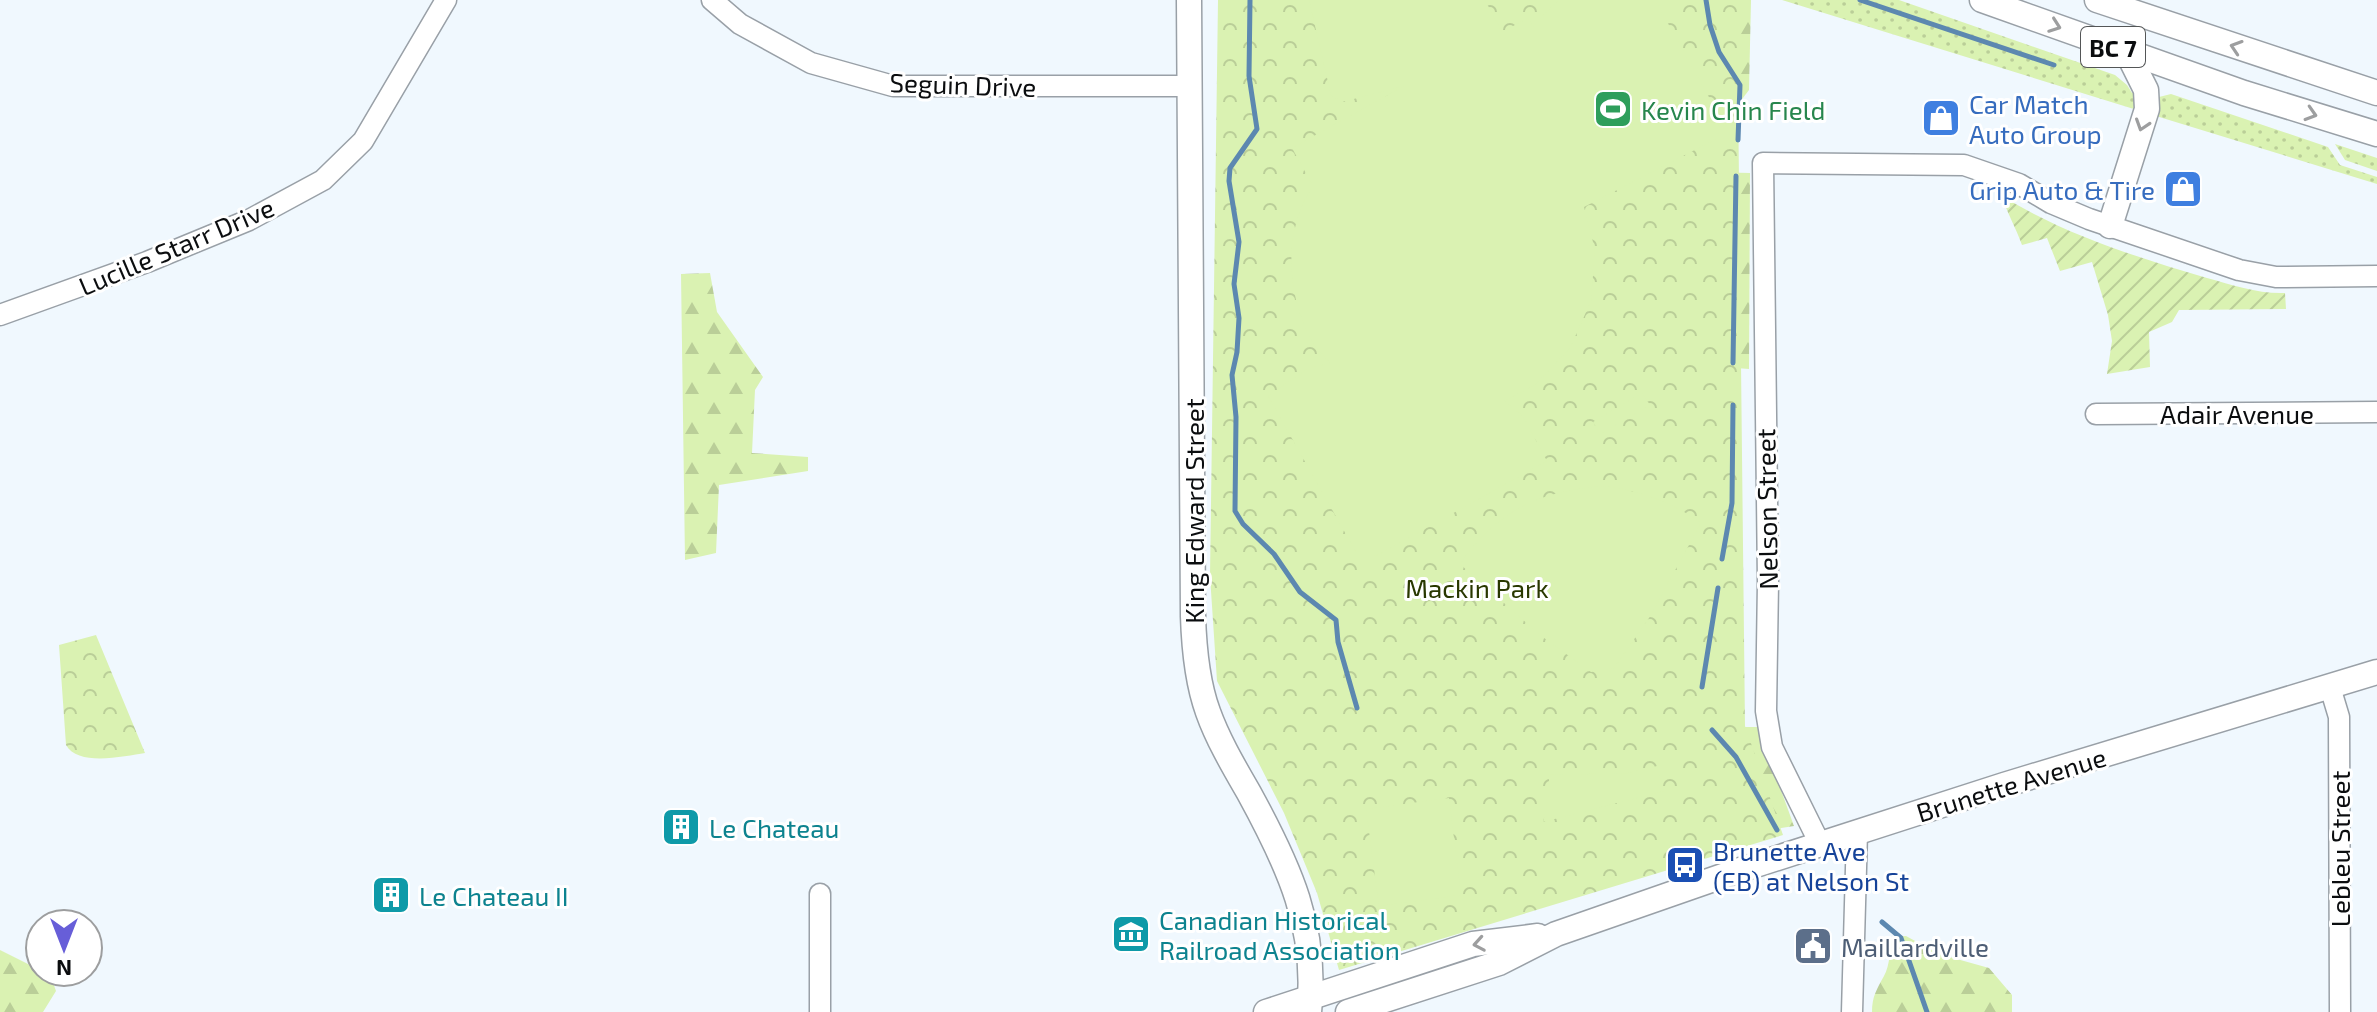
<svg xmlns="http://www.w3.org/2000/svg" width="2377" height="1012" font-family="'Exo 2',sans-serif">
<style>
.grass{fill:url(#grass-dots)}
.forest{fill:url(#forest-firs)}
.park{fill:url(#park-crowns)}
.garden{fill:url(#garden-furrows)}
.pitch{fill:#daf2b2}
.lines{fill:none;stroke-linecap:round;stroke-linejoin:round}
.stream{stroke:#5c88b0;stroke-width:5}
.minor-casing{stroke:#99a0a7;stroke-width:23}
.major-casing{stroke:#99a0a7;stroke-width:27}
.minor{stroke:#fff;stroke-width:20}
.major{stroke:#fff;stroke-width:24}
.oneway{stroke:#9d9e9f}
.labels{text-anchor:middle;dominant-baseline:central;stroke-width:6;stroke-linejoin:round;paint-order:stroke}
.shield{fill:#fff;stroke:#545657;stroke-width:2}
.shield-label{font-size:24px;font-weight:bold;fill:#0b0d0f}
.street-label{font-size:26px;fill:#0b0d0f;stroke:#fff}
.shop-label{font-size:26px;fill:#366cbe;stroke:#fff;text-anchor:start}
.leisure-label{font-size:26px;fill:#27864d;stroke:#fff;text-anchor:start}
.park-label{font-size:26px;fill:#293800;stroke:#fff}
.culture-label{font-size:26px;fill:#0d838f;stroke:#fff;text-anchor:start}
.transit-label{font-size:26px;fill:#164399;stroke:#fff;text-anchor:start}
.service-label{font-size:26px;fill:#4e5e75;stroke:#fff;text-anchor:start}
</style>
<defs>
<pattern id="grass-dots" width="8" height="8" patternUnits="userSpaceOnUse" patternTransform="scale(2)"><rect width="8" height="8" fill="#daf2b2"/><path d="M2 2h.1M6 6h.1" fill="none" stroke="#bace98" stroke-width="1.8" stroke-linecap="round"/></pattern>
<pattern id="forest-firs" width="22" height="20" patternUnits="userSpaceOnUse" patternTransform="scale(2)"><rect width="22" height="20" fill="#daf2b2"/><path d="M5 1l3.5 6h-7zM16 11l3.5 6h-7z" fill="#bace98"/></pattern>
<pattern id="park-crowns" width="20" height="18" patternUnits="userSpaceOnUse" patternTransform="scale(2)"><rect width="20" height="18" fill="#daf2b2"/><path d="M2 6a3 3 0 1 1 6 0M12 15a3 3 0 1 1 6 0" fill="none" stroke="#bace98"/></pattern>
<pattern id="garden-furrows" width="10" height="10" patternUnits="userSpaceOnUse" patternTransform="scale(2)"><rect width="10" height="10" fill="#daf2b2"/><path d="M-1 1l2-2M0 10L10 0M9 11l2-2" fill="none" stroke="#bace98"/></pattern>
</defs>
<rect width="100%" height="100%" fill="#f0f8fe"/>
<!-- grass -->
<g class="grass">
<polygon points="1782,0 1899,0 2115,75 2127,85 2132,93 2137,92 2137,110"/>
<polygon points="2171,94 2328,147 2340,165 2377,177 2377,184 2156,116 2159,97"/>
<polygon points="2335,144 2377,158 2377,171 2345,160"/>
</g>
<!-- forest -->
<g class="forest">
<polygon points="1688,0 1751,0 1749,90 1730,115"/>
<polygon points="1711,172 1750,173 1749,369 1723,367"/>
<polygon points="710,273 717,312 763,377 755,390 752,453 808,457 808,471 719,485 716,553 685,560 681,274"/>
<polygon points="1695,727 1758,727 1794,826 1736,835"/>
<path d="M1906,936L1939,954L1989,968L2012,995V1012H1872C1872,996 1877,989 1884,976C1890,965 1890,949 1892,937Z"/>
<polygon points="0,950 40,970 40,972 50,974 56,991 43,1012 0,1012"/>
</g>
<!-- park -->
<g class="park">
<polygon points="1218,0 1737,0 1745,726 1783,835 1339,970 1317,893 1284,813 1217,681 1210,576"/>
<path d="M96,635L145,753C125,756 78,767 66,745L59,645Z"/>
</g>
<!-- garden -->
<path class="garden" d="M2002,196C2066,235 2136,257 2207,278C2233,285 2258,294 2285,293L2286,309L2179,310L2172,322L2149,332L2150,367L2107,374L2112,341L2108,315L2092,262L2060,271L2047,238L2022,245C2016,228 2007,213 2002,196Z"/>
<!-- pitch -->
<g class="pitch">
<path d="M1309,0H1485L1502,32L1528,18L1534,28L1541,17L1559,0H1655L1710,99L1706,102L1720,128L1718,138L1584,207L1595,250L1591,301L1570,348L1535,385L1504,401L1523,416L1547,461L1376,556L1356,552L1268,396L1307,369L1330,363C1324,355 1315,348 1311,339C1286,293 1283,230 1313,186L1292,148L1404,86L1342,102L1331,95Z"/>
<polygon points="1642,393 1650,405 1600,434 1593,422"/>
<path d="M1605,486C1640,491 1672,502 1701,523L1649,618L1614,668L1591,672L1540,635L1460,564C1497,510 1542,490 1605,486Z"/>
<polygon points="1657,766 1664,791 1543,822 1549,795 1549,775 1628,773"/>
<polygon points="1449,798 1461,895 1379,906 1366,809"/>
</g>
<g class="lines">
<!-- stream -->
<g class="stream">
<polyline points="1250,0 1249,76 1257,129 1230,168 1229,181 1239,242 1234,284 1239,318 1237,352 1232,375 1236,417 1235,511 1243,524 1274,554 1300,592 1336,620 1338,642 1357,708"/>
<polyline points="1706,0 1710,25 1719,52 1740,85 1738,140"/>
<polyline points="1860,0 2054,65"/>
<polyline points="1733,363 1736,176"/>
<polyline points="1722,559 1732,503 1733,405"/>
<polyline points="1702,687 1718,588"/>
<polyline points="1712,730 1736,757 1777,830"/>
<polyline points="1882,922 1901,938 1927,1012"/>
</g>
<defs>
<g id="minor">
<polyline points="712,0 740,24 811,63 893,86 1188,86"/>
<polyline points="0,315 147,262 249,220 323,180 363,141 446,0"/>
<polyline points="2096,414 2377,412"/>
<polyline points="2330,687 2339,717 2340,1012"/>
<polyline points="1820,844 1772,747 1766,711 1768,582 1763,163 1964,165 2019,184 2051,203 2089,219 2239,270 2276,277 2377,276"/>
<polyline points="820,1012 820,894"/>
<polyline points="1852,1012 1857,832"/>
</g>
<g id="major">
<path d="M1189,0L1193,616C1194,648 1197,682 1208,712C1218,740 1234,767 1249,793C1289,866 1318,928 1309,1012"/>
<polyline points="1982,0 2244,93 2377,134"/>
<polyline points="2097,0 2377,93"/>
<polyline points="2110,226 2147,109 2146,90 2127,52"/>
<polyline points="1266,1012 1473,944 1538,936"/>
<polyline points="1348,1012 1499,963 1556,934 1737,871 2004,785 2377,672"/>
</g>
</defs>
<!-- minor casing -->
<use href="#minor" class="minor-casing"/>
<!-- major casing -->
<use href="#major" class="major-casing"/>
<!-- minor -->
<use href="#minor" class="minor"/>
<!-- major -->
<use href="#major" class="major"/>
</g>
<!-- one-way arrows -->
<defs><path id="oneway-chevron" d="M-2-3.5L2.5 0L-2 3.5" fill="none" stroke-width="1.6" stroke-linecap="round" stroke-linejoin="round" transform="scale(2)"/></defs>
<g class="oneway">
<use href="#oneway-chevron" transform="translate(2055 26) rotate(20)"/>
<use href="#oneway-chevron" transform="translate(2236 47) rotate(-162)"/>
<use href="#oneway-chevron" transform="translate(2311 114) rotate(17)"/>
<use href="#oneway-chevron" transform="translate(2142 125) rotate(108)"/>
<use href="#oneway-chevron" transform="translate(1479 944) rotate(170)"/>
</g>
<!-- icons -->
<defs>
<symbol id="stadium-square" viewBox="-11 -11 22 22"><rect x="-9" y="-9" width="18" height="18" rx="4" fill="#2e9e5b" stroke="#fff"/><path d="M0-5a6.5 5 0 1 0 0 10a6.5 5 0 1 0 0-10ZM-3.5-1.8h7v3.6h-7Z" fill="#fff"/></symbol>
<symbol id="shop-square" viewBox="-11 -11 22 22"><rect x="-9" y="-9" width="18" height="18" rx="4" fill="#3f7fe0" stroke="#fff"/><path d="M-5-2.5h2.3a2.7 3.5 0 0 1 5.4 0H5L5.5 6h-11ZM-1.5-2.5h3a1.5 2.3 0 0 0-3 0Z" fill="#fff"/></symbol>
<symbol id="building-square" viewBox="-11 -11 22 22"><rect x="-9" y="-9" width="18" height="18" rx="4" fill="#0f9aa8" stroke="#fff"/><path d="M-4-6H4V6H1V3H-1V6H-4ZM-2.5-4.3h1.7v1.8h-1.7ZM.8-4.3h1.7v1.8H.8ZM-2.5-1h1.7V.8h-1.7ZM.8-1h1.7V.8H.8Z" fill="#fff"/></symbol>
<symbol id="bus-square" viewBox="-11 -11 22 22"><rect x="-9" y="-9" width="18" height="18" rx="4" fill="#1a4fb4" stroke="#fff"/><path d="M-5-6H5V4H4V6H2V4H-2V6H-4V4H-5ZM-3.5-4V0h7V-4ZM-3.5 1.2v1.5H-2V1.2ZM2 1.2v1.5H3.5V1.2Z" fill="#fff"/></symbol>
<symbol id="museum-square" viewBox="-11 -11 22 22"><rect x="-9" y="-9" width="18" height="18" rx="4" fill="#0f9aa8" stroke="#fff"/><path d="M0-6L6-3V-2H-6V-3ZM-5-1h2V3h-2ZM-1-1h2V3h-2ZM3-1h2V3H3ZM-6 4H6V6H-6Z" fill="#fff"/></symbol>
<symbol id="civic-square" viewBox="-11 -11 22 22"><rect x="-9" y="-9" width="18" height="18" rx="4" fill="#5c6f8a" stroke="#fff"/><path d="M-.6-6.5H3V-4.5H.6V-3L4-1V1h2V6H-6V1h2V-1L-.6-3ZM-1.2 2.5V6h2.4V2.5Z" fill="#fff"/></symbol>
</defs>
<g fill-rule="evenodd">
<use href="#stadium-square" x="1591" y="87" width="44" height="44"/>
<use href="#shop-square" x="1919" y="96" width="44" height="44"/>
<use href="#shop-square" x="2161" y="167" width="44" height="44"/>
<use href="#building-square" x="659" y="805" width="44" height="44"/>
<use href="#bus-square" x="1663" y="843" width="44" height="44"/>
<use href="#building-square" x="369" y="873" width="44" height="44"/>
<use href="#museum-square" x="1109" y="912" width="44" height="44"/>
<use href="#civic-square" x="1791" y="924" width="44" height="44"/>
</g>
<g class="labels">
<!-- shield labels -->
<rect class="shield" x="2081" y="27" width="64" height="40" rx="6"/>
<g class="shield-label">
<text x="2113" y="47">BC 7</text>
</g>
<!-- street labels -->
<g class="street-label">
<text transform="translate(963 84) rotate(2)">Seguin Drive</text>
<text transform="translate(176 246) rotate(-23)">Lucille Starr Drive</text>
<text x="2237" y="413">Adair Avenue</text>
<text transform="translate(1766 509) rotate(-91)">Nelson Street</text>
<text transform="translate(1193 511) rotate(-90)">King Edward Street</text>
<text transform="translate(2011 784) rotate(-17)">Brunette Avenue</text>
<text transform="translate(2339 849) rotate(-90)">Lebleu Street</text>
</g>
<!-- shop labels -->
<g class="shop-label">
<text x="1969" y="103">Car Match<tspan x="1969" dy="30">Auto Group</tspan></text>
<text x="2155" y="189" text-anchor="end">Grip Auto &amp; Tire</text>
</g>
<!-- leisure labels -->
<g class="leisure-label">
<text x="1641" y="109">Kevin Chin Field</text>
</g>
<!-- park labels -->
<g class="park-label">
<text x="1477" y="587">Mackin Park</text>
</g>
<!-- culture labels -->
<g class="culture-label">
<text x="709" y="827">Le Chateau</text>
<text x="419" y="895">Le Chateau II</text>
<text x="1159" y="919">Canadian Historical<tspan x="1159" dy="30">Railroad Association</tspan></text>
</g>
<!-- transit labels -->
<g class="transit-label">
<text x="1713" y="850">Brunette Ave<tspan x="1713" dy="30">(EB) at Nelson St</tspan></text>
</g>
<!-- service labels -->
<g class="service-label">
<text x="1841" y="946">Maillardville</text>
</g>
</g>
<!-- north arrow -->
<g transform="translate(64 948) rotate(180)"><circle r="38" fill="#ffffff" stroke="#9d9e9f" stroke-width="2"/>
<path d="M0-6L14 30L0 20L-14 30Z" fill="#675ed8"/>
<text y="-12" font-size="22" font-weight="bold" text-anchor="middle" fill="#0b0d0f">N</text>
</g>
</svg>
